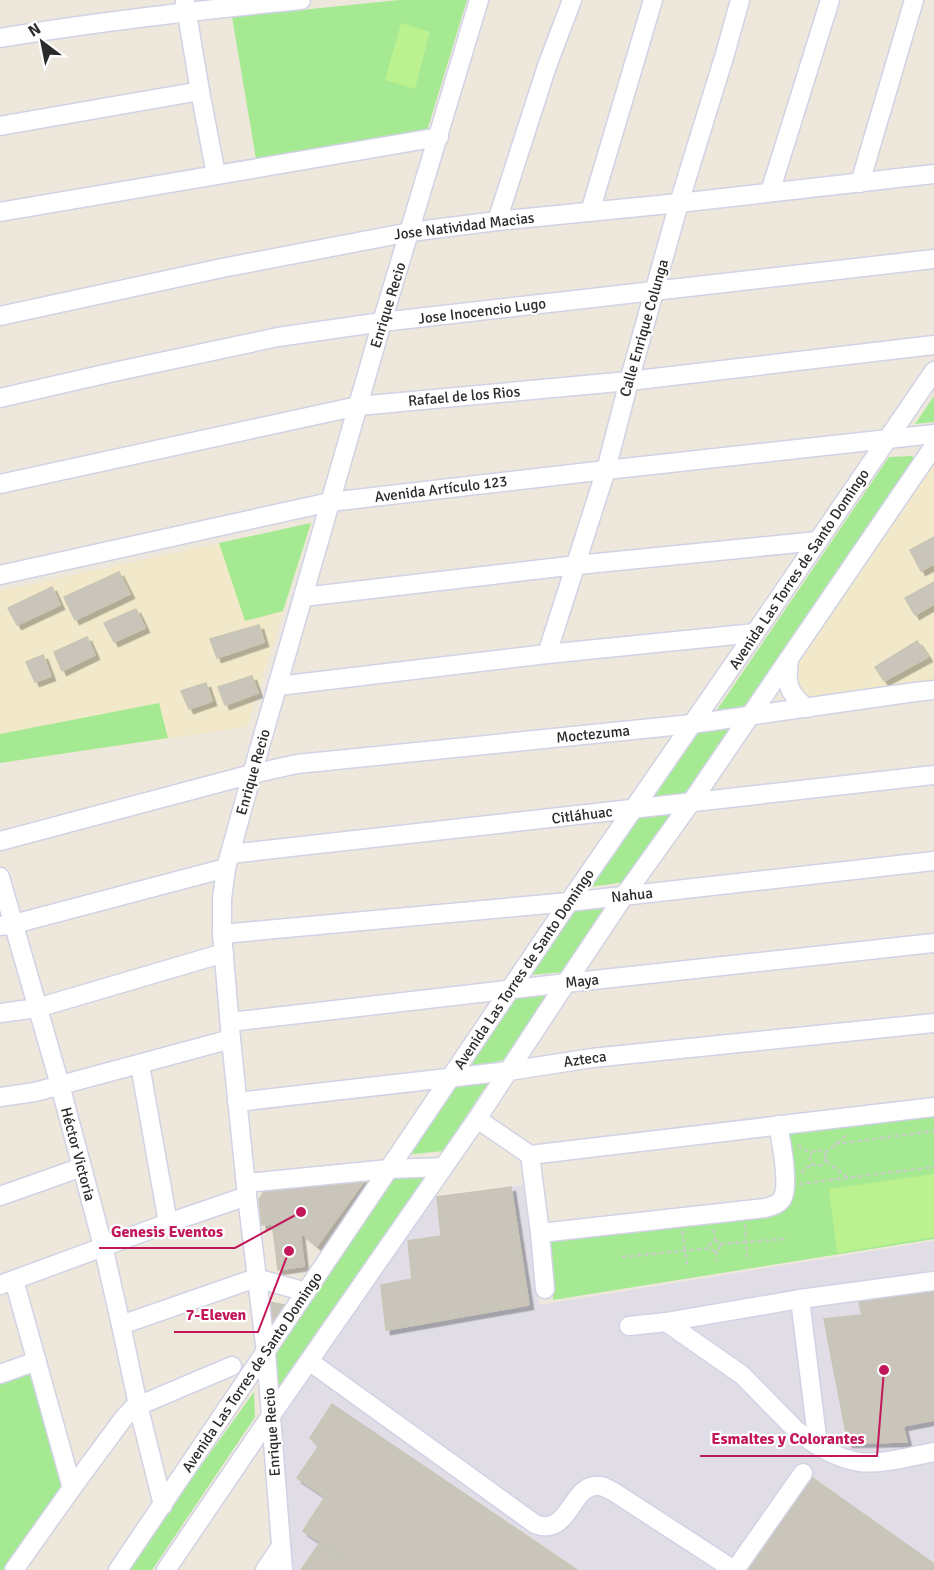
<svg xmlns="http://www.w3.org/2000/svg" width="934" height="1570" font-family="Signika,sans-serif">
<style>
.industrial{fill:#e0dde6}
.education{fill:#f1e9ca}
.green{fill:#a6e993}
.pitch{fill:#bbf18e}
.building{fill:#c9c5bb;stroke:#c9c5b5;stroke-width:1.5;filter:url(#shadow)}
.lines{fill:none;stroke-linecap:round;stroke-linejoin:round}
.minor-casing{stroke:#d1d2e5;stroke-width:21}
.path{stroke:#ccc;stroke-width:2;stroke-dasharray:4.5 3;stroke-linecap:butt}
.minor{stroke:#fff;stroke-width:18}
.labels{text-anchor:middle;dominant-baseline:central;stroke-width:4.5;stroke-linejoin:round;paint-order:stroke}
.street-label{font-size:15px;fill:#2b2b2b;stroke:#fff}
.leader{fill:none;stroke:#c2185b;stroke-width:2}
.callout-dot{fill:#c2185b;stroke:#fff;stroke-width:2}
.callout-label{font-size:16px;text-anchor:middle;font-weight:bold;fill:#c2185b;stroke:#fff;stroke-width:4.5;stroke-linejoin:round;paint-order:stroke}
</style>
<defs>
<filter id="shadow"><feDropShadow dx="4.5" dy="4.5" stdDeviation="0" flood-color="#0004"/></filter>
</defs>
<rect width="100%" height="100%" fill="#eee8dc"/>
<!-- industrial -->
<polygon class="industrial" points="523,1185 539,1305 934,1241 934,1570 290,1570 277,1419 311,1375 431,1198"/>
<!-- education -->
<g class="education">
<polygon points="934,456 934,682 807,698 802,696 790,668"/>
<polygon points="311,523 247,727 0,763 0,591"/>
</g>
<!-- green -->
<g class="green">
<polygon points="399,0 467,0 427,131 256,159 232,17"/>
<polygon points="934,396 934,422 915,424"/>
<polygon points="912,456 916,459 748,711 715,713 889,457"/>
<polygon points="311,523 283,611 245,621 219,543"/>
<polygon points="159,703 168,738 0,763 0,734"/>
<polygon points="735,722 687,795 648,798 696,728"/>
<polygon points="674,811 626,882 589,887 638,814"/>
<polygon points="611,903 564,972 530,975 575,907"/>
<polygon points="557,985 504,1060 465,1068 518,990"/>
<polygon points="492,1077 443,1151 405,1155 456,1082"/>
<polygon points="934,1117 934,1239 553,1300 551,1241 778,1214 795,1194 787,1137 790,1131"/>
<polygon points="431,1168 274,1399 272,1352 393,1171"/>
<polygon points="35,1372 63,1482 61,1490 6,1570 0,1570 0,1376"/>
<polygon points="254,1392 255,1417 152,1570 126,1570"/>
</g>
<!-- pitch -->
<g class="pitch">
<polygon points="401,23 430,32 415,89 385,80"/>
<polygon points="934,1174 934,1237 837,1253 829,1189"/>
</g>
<!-- building -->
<g class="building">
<polygon points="934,537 934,564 921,571 910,550"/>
<polygon points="119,572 130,594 75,620 64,597"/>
<polygon points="934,582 934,604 915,615 905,598"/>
<polygon points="52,587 60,605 17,625 8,608"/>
<polygon points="136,609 145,628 114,642 104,623"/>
<polygon points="259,625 264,642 217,658 210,639"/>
<polygon points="87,637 95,655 62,671 54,652"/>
<polygon points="917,641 928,657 884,681 875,667"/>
<polygon points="43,655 51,676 35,682 26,662"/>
<polygon points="252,676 258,693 225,705 218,687"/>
<polygon points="206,683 212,701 189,709 181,691"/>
<polygon points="366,1178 317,1246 300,1232 274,1236 272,1224 262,1225 259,1199 266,1189"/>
<polygon points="511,1187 529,1305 386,1330 381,1285 412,1279 408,1241 441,1236 437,1197"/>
<polygon points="300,1232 304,1266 278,1270 274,1236"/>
<polygon points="934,1286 934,1420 903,1426 907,1442 848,1443 824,1319 862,1315 858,1298"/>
<polygon points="269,1302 285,1305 273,1330"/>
<polygon points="332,1404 577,1570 362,1570 303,1531 325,1497 297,1478 319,1446 310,1438"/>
<polygon points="807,1474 934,1564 934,1570 743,1570"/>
<polygon points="319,1544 359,1570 301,1570"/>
</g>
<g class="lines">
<defs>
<g id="minor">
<polyline points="185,2 200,91 216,175"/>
<path d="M0,38C100,21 200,10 301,0"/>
<polyline points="0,126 200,91"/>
<polyline points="860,183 914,0"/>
<polyline points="770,192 830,0"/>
<polyline points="0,212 439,137"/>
<polyline points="590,212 653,0"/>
<polyline points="497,221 547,66 572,0"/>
<polyline points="0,316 222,268 410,232 497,221 679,203 934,174"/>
<polyline points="0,398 109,373 278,337 382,322 934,259"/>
<polyline points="0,484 358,406 629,381 934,345"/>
<polyline points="0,575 330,502 606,470 934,434"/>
<polyline points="303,597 577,565 818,541"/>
<polyline points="547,654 606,470 629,381 679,203 725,54 740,0"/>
<path d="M789,659C786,683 787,693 807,708"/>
<polyline points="278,686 547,654 755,633"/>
<polyline points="0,841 252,774 297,764 692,724 915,692 934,690"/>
<path d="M230,854C465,829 699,800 934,775"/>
<polyline points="0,877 60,1085 103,1246 121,1325 138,1405 163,1505"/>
<polyline points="0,926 14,924 226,868"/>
<polyline points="222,934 569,902 934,861"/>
<polyline points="0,1013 37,1008 224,953"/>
<polyline points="230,1022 566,983 934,943"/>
<polyline points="140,1065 168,1223"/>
<polyline points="0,1097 35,1092 231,1039"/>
<polyline points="237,1102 509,1071 592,1058 934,1023"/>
<polyline points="477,1119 530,1155 934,1107"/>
<polyline points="530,1155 540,1233 545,1289"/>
<polyline points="246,1183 389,1169 444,1167"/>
<polyline points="0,1196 82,1167"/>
<path d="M540,1233L765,1208C772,1206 778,1205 782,1199C790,1186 781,1141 778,1125"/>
<polyline points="14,1280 72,1488"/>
<polyline points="0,1285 168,1223 247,1196"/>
<polyline points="800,1299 818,1445"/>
<path d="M666,1322L742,1375L796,1430C813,1444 836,1458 859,1462C881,1465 912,1456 934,1452"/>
<polyline points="121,1325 256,1278 306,1292"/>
<polyline points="629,1326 666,1322 800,1299 934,1281"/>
<path d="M309,1361L535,1524C571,1538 570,1481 601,1486C605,1487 610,1490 614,1492L734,1570"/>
<polyline points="0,1374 37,1361"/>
<polyline points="14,1570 72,1488 123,1419 133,1408 232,1366"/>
<polyline points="118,1570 569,902 755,633 934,371"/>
<polyline points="166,1570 270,1417 477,1119 566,983 624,896 692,801 934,446"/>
<polyline points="265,1570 281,1546"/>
<polyline points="283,1570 266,1353 247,1196 231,1039 222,934 222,899 226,868 252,774 382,322 479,0"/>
<polyline points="735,1570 803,1473"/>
</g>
</defs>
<!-- minor casing -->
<use href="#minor" class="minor-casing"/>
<!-- path -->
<g class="path">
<polyline points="835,1144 934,1131"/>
<polyline points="798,1145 811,1154"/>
<circle cx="818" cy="1158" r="8"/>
<polyline points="825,1153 848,1134"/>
<polyline points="826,1161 847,1177"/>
<polyline points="801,1173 812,1164"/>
<polyline points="799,1184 934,1167"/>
<polyline points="745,1224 747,1257"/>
<polyline points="714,1229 715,1241"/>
<polyline points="682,1231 687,1264"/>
<circle cx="715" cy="1246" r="5"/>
<polyline points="720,1244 785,1239"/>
<polyline points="716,1251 717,1261"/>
<polyline points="622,1257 711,1248"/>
</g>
<!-- minor -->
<use href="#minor" class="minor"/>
</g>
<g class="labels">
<!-- street labels -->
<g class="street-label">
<text transform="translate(464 226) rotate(-7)">Jose Natividad Macias</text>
<text transform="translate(388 305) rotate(-73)">Enrique Recio</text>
<text transform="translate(482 311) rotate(-7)">Jose Inocencio Lugo</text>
<text transform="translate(644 328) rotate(-74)">Calle Enrique Colunga</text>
<text transform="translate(464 396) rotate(-5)">Rafael de los Rios</text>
<text transform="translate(441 489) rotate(-7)">Avenida Artículo 123</text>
<text transform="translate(799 569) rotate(-56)">Avenida Las Torres de Santo Domingo</text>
<text transform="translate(593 734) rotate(-6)">Moctezuma</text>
<text transform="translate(253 772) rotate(-74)">Enrique Recio</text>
<text transform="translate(582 815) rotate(-7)">Citláhuac</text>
<text transform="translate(632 895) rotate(-6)">Nahua</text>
<text transform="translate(524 969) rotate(-56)">Avenida Las Torres de Santo Domingo</text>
<text transform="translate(582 981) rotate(-6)">Maya</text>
<text transform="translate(585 1059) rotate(-8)">Azteca</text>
<text transform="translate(78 1154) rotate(75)">Héctor Victoria</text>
<text transform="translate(252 1372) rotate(-56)">Avenida Las Torres de Santo Domingo</text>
<text transform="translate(272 1432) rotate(-94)">Enrique Recio</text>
</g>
</g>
<!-- callouts -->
<path class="leader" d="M301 1212L235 1248H99M289 1251L258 1332H174M884 1370L877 1456H700"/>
<g class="callout-dot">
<circle cx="301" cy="1212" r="6"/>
<circle cx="289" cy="1251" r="6"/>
<circle cx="884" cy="1370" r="6"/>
</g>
<g class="callout-label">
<text x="167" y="1237">Genesis Eventos</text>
<text x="216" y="1320">7-Eleven</text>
<text x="788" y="1444">Esmaltes y Colorantes</text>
</g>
<!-- north arrow -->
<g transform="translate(42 42) rotate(328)" stroke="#ffffff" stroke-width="4.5" paint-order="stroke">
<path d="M0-4.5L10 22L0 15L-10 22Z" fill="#2b2b2b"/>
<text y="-9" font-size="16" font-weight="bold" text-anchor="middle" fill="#2b2b2b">N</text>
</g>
</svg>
